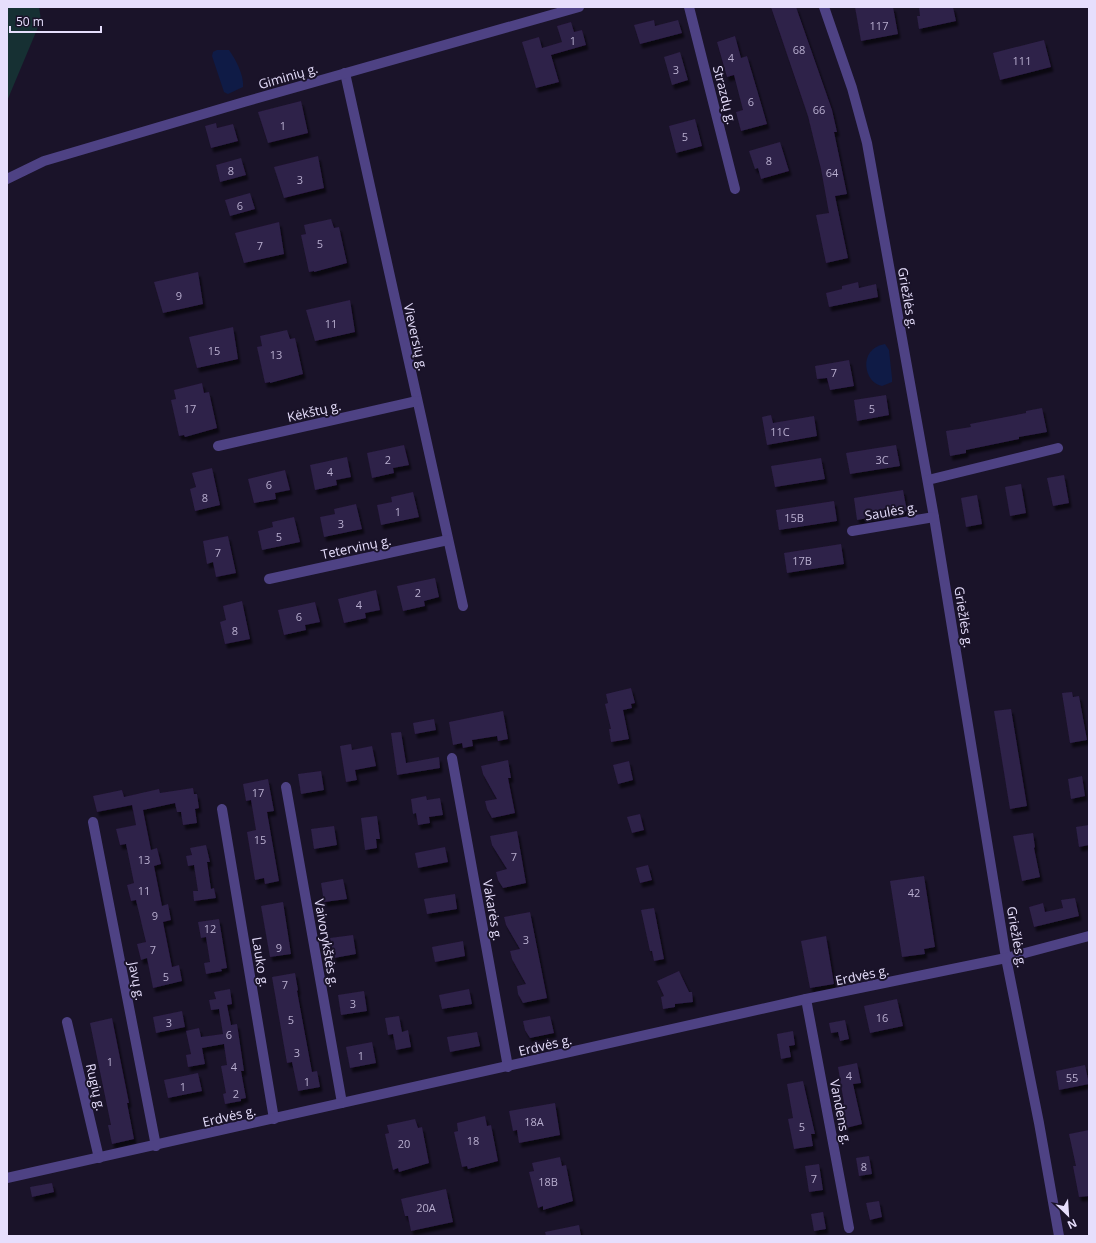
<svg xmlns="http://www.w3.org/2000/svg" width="1096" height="1243" font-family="'Open Sans',sans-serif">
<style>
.green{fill:#163033}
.water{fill:#0f1b46}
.building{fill:#2f2049;filter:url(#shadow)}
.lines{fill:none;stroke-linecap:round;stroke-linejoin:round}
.minor{stroke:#4e4284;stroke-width:10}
.labels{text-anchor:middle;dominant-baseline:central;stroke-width:4;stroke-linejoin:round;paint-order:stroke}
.number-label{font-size:11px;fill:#b8aecf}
.street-label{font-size:13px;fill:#e6defc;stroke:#1a1329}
</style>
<defs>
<filter id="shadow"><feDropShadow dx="2.5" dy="4.5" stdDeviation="1" flood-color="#0009"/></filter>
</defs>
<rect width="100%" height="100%" fill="#1a1329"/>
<!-- green -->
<polygon class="green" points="7,7 39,7 41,20 7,101"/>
<!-- water -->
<g class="water">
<path d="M217,50H229C236,60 244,75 243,87L228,94L224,92L212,56L213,52Z"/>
<path d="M885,344L889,350L892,378V382L882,386C864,383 857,349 885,344Z"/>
</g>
<!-- building -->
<g class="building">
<polygon points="771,7 796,7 832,110 837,132 834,132 847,194 835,196 848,258 826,263 816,215 829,213 821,169 808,116"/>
<polygon points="855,7 893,7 898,34 861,41"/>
<polygon points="919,7 953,7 956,21 919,29 917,16 920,16"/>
<polygon points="654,20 655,26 678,20 682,33 640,44 634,25"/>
<polygon points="571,22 574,32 582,30 586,45 551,55 559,82 536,88 522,42 539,37 542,48 562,42 557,26"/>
<polygon points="735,36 741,58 747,56 767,124 741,131 736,112 743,110 734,75 727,77 717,42"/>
<polygon points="1044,40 1051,67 1000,80 993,53"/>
<polygon points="680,52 688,80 672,85 664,57"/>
<polygon points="301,101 308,133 268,143 258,112"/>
<polygon points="695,119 702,146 676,153 669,126"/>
<polygon points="216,123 217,128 233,124 238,141 211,148 205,126"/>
<polygon points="780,142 789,171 761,179 758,168 755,169 749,151"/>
<polygon points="318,156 324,188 284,198 274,167"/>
<polygon points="241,158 246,175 220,182 216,165"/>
<polygon points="250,193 255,209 230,216 225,200"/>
<polygon points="331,219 334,228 339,227 347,263 314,272 314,271 309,272 301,235 306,234 304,225"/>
<polygon points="279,222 284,254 244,263 235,233"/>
<polygon points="198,272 203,304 163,313 154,282"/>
<polygon points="858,282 859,288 876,284 878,297 829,307 826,293 842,289 842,286"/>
<polygon points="350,300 355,332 315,341 306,310"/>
<polygon points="233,327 238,359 197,368 189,337"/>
<polygon points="287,330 290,339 295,338 303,374 270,383 270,382 265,383 257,347 262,346 260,336"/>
<polygon points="849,360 854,386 830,390 827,378 817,379 815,366"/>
<polygon points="202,383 204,393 209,392 217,428 185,437 184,435 179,436 171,400 176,399 174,390"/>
<polygon points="886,395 889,415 857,421 854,400"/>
<polygon points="1042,408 1047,432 1019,437 1019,439 966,450 966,453 950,456 946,431 971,427 970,424 1026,413 1026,411"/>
<polygon points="771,415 773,423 814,416 817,436 767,445 762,417"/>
<polygon points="404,445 409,465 393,468 394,473 372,478 367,453"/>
<polygon points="896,445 900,466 850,474 846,453"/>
<polygon points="347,457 351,477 336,480 337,485 315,490 310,465"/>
<polygon points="821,458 825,479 775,487 771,466"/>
<polygon points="212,468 220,505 195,511 190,489 196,487 192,473"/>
<polygon points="285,470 290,490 275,493 276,499 254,503 248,479"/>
<polygon points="1064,475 1069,503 1053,506 1047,478"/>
<polygon points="1021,484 1026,513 1010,516 1005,487"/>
<polygon points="903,490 907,511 857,520 854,498"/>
<polygon points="413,492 419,517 381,525 377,505 392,502 391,497"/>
<polygon points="977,495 982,524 966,527 961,498"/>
<polygon points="834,501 837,521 779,530 776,510"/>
<polygon points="356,504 362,529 324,537 320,517 335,514 334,509"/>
<polygon points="294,517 300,542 262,550 258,531 273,527 272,522"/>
<polygon points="228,536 236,573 216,577 213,562 207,564 203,541"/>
<polygon points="841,544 844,564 787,573 784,553"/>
<polygon points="435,578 439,597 424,601 425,606 403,611 397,586"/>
<polygon points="376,590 380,610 365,613 366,618 344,623 338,599"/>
<polygon points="242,601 250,639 225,644 220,622 226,620 223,606"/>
<polygon points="315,602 320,622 305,625 306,630 284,635 278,610"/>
<polygon points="631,688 635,703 631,704 632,708 623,710 629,739 611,742 609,729 611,729 605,704 608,703 606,694"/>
<polygon points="1072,692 1073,697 1079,696 1087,740 1070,743 1062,693"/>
<polygon points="1011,709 1027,806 1010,809 994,711"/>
<polygon points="503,711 508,739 498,741 497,736 472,740 473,746 463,748 462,743 453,745 449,722"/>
<polygon points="434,719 436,730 415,734 413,723"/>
<polygon points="401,732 406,763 439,757 440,768 397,775 391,733"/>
<polygon points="351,744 352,750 372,746 376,766 355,770 357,780 346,782 340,746"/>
<polygon points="508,760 511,778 508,778 515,813 492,818 487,809 485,801 497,799 483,774 481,766"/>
<polygon points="629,761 633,780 618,784 613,765"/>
<polygon points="321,771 324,790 301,794 298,774"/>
<polygon points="1082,776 1085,796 1071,799 1068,779"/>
<polygon points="268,779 274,811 267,812 279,881 265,884 264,878 255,880 247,832 256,830 251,800 246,801 243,784"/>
<polygon points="193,788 194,794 197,794 199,808 195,809 197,823 183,825 181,812 177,812 175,803 143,810 151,850 157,848 161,864 154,866 162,906 168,904 171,920 163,922 172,967 179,965 182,981 153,988 147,958 141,960 137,944 146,942 136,900 131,901 127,885 134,883 126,844 120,845 116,829 136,825 132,805 97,812 93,796 122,790 124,797 159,789 160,793"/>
<polygon points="426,796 427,800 440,798 443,815 429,817 430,823 418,825 416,813 413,814 411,799"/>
<polygon points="640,814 644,830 632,833 627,817"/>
<polygon points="377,816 380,839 376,839 377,848 365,850 361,818"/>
<polygon points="1089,825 1089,845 1079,847 1076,827"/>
<polygon points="334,826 337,845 314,849 311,829"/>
<polygon points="517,831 526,883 503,888 498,880 496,872 507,869 492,845 490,836"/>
<polygon points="1033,833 1035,847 1034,848 1040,877 1022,881 1013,836"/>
<polygon points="206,845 210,862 207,862 211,889 214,888 216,898 194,901 193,891 198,891 194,865 188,866 186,856 192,855 190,848"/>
<polygon points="445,847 448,862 418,868 415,853"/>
<polygon points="648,865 652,880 640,883 636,868"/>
<polygon points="924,876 935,947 924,949 925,954 902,957 890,881"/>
<polygon points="343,879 347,899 324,902 321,883"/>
<polygon points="455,894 457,909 427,914 424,899"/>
<polygon points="1075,898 1079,916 1034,927 1029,907 1043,903 1045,912 1063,908 1061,900"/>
<polygon points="283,902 291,954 270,957 261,906"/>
<polygon points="654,908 664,959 654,961 652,951 650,951 641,910"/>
<polygon points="530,912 547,998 523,1003 518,994 517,986 526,984 512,959 510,951 520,949 506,925 504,917"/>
<polygon points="219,919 227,968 221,969 222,971 206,974 204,963 210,962 206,937 201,938 198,922"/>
<polygon points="353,935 356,954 334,958 330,938"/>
<polygon points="826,936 834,984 810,988 801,941"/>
<polygon points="463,941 465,956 435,962 432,947"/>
<polygon points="679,971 689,992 692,992 693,1002 675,1004 675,1007 663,1009 661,997 664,996 657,981"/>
<polygon points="295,973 298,990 297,991 312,1072 317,1071 320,1087 298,1091 292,1062 287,1063 272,977"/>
<polygon points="230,989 232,1004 227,1005 231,1025 237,1024 244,1071 241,1071 246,1098 241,1099 241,1101 225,1104 223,1094 226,1093 221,1066 227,1065 224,1044 202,1048 205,1064 188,1067 186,1055 191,1054 186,1031 199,1028 201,1037 223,1034 219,1009 211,1010 209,1000 216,999 214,992"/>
<polygon points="469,989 472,1004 442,1009 439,995"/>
<polygon points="364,991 367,1011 341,1015 338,995"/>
<polygon points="897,999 903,1026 870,1033 864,1006"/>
<polygon points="182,1011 185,1027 156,1033 153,1017"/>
<polygon points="399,1016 402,1032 408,1030 411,1047 396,1050 393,1034 388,1035 385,1018"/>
<polygon points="550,1016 554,1033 530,1038 525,1030 523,1021"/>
<polygon points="112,1018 129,1103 127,1103 134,1139 112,1144 108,1125 111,1125 90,1023"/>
<polygon points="845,1020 849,1039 840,1041 838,1032 831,1033 829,1023"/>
<polygon points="793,1031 795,1045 789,1046 791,1057 781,1059 777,1034"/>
<polygon points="477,1032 480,1046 450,1052 447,1037"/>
<polygon points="372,1042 376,1063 350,1068 346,1047"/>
<polygon points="857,1063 861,1083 853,1084 862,1124 846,1128 841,1104 844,1103 838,1067"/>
<polygon points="1085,1065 1089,1084 1059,1090 1056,1071"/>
<polygon points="198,1073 202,1091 168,1098 164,1080"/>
<polygon points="803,1081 815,1134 811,1134 813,1146 794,1149 788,1119 793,1118 787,1084"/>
<polygon points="555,1103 560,1135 519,1143 517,1130 513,1131 509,1111"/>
<polygon points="485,1116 487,1126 491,1125 498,1161 468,1169 467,1166 462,1167 454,1132 458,1131 457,1123"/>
<polygon points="415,1119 418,1128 422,1127 429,1163 399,1172 398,1168 393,1170 385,1134 389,1133 387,1125"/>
<polygon points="1089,1130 1089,1196 1079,1197 1073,1166 1076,1166 1069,1134"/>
<polygon points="869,1156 872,1174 859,1176 856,1158"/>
<polygon points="560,1157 562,1166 566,1165 573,1201 543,1210 543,1206 538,1208 529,1172 534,1171 532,1163"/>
<polygon points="819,1164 823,1190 809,1192 805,1166"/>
<polygon points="52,1183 54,1192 32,1197 30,1187"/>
<polygon points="446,1189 453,1222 411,1231 408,1216 405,1216 401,1199"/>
<polygon points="879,1201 882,1217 870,1220 866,1203"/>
<polygon points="823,1212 826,1229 814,1231 811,1214"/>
<polygon points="579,1225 581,1236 546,1236 545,1232"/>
</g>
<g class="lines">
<!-- minor -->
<g class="minor">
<polyline points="689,7 735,189"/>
<polyline points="824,7 852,88 867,143 934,517 1006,958 1039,1123 1059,1236"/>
<polyline points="345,73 463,606"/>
<polyline points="7,179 44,161 244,102 579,7"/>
<polyline points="218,446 417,401"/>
<polyline points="928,480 1058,448"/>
<polyline points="852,531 934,517"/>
<polyline points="269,579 448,540"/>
<polyline points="452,758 508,1067"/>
<polyline points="286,787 342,1103"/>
<polyline points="222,809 274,1119"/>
<polyline points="93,822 156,1146"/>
<polyline points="806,999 849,1228"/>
<polyline points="67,1022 99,1158"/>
<polyline points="7,1178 806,999 1006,958 1089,936"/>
</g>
</g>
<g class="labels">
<!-- number labels -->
<g class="number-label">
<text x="879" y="25">117</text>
<text x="573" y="40">1</text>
<text x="799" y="49">68</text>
<text x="731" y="57">4</text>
<text x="1022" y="60">111</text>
<text x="676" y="69">3</text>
<text x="751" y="101">6</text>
<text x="819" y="109">66</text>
<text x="283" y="125">1</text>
<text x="685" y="136">5</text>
<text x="769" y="160">8</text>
<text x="231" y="170">8</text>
<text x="832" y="172">64</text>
<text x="300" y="179">3</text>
<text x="240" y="205">6</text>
<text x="320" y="243">5</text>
<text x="260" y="245">7</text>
<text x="179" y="295">9</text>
<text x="331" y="323">11</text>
<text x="214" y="350">15</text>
<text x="276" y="354">13</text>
<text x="834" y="372">7</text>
<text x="190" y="408">17</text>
<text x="872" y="408">5</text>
<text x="780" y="431">11C</text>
<text x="388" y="459">2</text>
<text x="882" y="459">3C</text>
<text x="330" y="471">4</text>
<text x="269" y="484">6</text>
<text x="205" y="497">8</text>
<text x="398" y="511">1</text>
<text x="794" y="517">15B</text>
<text x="341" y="523">3</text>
<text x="279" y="536">5</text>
<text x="218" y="552">7</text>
<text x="802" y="560">17B</text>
<text x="418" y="592">2</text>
<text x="359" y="604">4</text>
<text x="299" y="616">6</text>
<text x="235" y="630">8</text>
<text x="258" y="792">17</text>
<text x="260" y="839">15</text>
<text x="514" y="856">7</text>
<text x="144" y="859">13</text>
<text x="144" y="890">11</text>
<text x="914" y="892">42</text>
<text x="155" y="915">9</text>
<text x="210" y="928">12</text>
<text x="526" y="939">3</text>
<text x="279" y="947">9</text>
<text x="153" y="949">7</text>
<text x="166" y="976">5</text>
<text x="285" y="984">7</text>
<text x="353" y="1003">3</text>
<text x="882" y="1017">16</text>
<text x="291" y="1019">5</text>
<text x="169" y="1022">3</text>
<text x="229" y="1034">6</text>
<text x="297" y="1052">3</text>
<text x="361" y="1055">1</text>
<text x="110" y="1061">1</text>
<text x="234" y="1066">4</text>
<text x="849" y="1075">4</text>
<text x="1072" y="1077">55</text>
<text x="307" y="1081">1</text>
<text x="183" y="1086">1</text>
<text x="236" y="1093">2</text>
<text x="534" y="1121">18A</text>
<text x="802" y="1126">5</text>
<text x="473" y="1140">18</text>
<text x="404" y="1143">20</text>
<text x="864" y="1166">8</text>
<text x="814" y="1178">7</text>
<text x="548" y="1181">18B</text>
<text x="426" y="1207">20A</text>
</g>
<!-- street labels -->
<g class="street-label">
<text transform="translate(288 76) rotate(-16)">Giminių g.</text>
<text transform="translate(725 95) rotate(76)">Strazdų g.</text>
<text transform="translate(908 298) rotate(80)">Griežlės g.</text>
<text transform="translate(416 337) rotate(77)">Vieversių g.</text>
<text transform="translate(314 411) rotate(-13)">Kėkštų g.</text>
<text transform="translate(891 511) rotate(-10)">Saulės g.</text>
<text transform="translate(356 547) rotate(-12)">Tetervinų g.</text>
<text transform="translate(964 617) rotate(81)">Griežlės g.</text>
<text transform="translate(493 910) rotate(80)">Vakarės g.</text>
<text transform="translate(1017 937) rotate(80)">Griežlės g.</text>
<text transform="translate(327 943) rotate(80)">Vaivorykštės g.</text>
<text transform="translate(261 962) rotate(81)">Lauko g.</text>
<text transform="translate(862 975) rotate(-12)">Erdvės g.</text>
<text transform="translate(137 981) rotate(79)">Javų g.</text>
<text transform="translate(545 1045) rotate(-13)">Erdvės g.</text>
<text transform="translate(96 1087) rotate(77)">Rugių g.</text>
<text transform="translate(841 1112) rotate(79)">Vandens g.</text>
<text transform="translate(229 1116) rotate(-13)">Erdvės g.</text>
</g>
</g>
<!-- border -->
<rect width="1096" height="1243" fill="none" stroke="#e6defc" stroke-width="16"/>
<!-- north arrow -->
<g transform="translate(1068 1215) rotate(155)" stroke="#1a1329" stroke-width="3" paint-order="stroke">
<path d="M0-3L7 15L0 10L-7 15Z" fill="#e6defc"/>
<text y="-6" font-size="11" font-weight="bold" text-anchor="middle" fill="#e6defc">N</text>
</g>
<!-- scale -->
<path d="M10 26v6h91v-6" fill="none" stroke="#e6defc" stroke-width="2"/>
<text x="16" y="26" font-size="12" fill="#e6defc" stroke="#1a1329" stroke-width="3" paint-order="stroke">50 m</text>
</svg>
